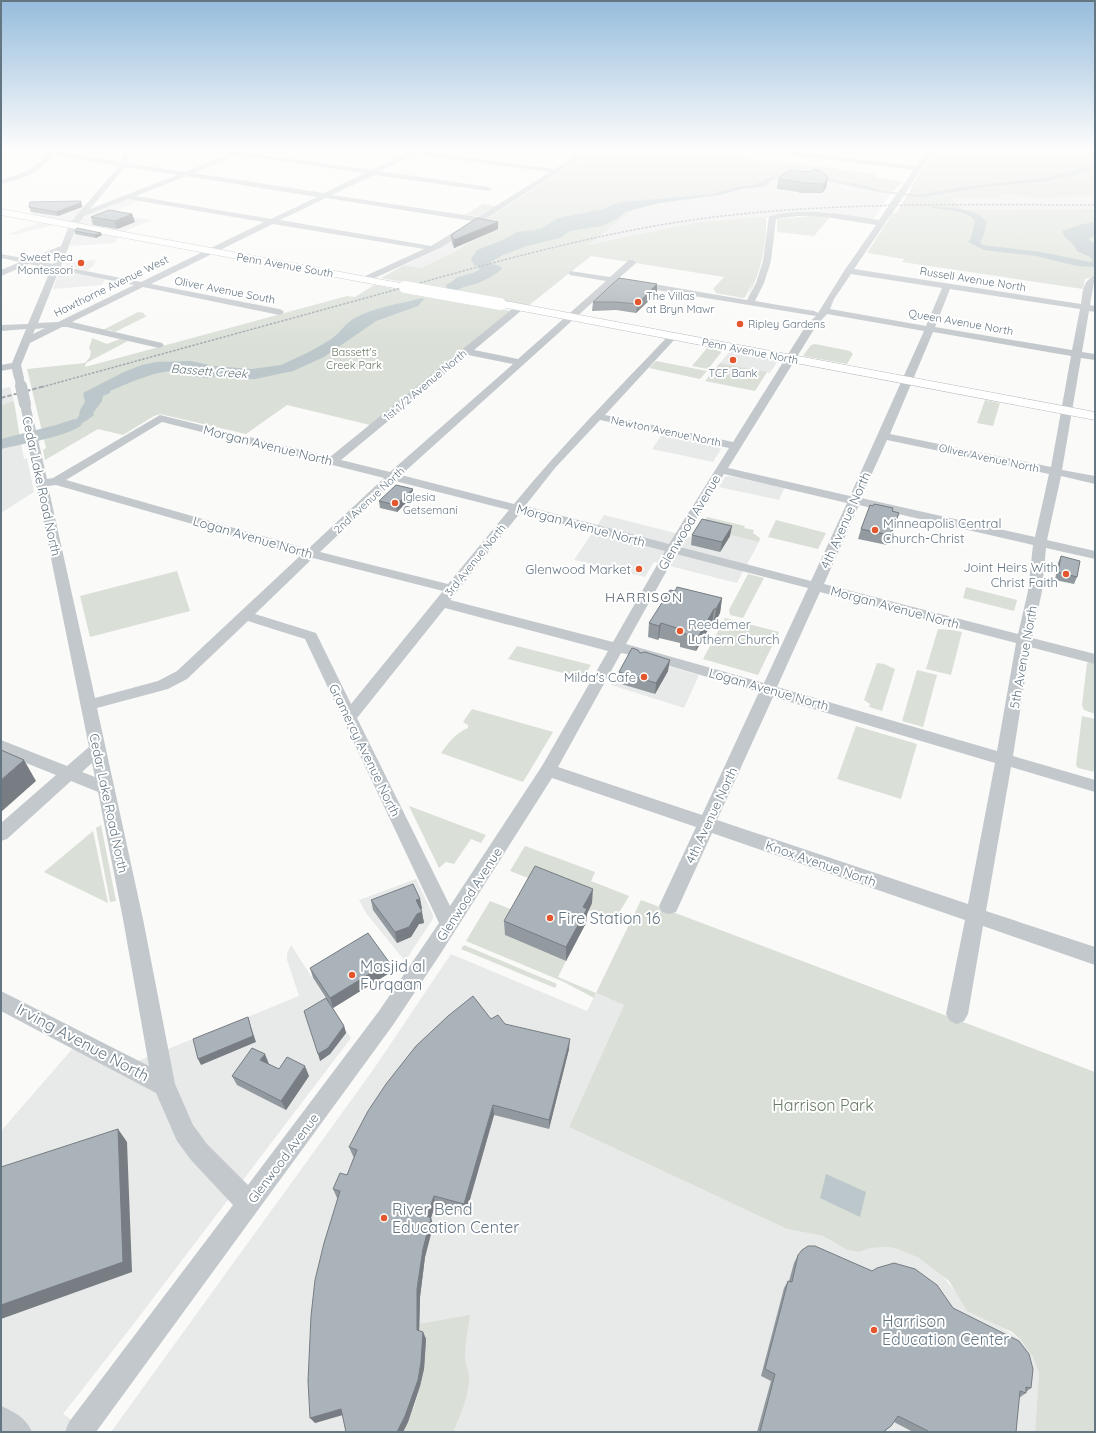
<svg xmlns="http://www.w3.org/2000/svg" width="1096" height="1433" font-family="Quicksand,sans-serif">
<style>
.built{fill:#e8e9e9}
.green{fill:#dadfd7}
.water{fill:#bbc7cb}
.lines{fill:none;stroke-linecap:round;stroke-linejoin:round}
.river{fill:#bbc7cb;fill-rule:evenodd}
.major-casing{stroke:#b5babe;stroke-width:1}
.minor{fill:#c3c8cc;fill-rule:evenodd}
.major{fill:#fff;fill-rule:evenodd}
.rail-far1{stroke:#a2aab0;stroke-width:1.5;stroke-dasharray:2.5 1.5;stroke-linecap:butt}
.rail{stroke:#a2aab0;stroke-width:2;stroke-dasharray:4.5 2;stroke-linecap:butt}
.major-bridge-casing{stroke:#b5babe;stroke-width:12;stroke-linecap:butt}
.minor-bridge-far2{stroke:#c3c8cc;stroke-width:7}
.minor-bridge-far1{stroke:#c3c8cc;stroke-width:9}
.minor-bridge{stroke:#c3c8cc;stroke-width:12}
.major-bridge{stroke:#fff;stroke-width:12}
.wall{fill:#929a9f}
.shaded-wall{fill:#777d82}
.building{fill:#aab3b9;stroke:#777d82}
.poi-dot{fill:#e4572e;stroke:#fff;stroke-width:1.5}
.labels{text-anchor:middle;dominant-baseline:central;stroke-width:4;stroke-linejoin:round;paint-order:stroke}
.far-poi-label{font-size:11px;fill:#657683;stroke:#fff;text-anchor:start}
.far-street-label{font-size:11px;fill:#657683;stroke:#fff}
.far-park-label{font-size:11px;fill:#687a64;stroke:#fff}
.far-water-label{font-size:12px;font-style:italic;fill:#60757c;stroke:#fff}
.street-label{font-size:13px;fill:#657683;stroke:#fff}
.poi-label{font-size:13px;fill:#657683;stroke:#fff;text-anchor:end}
.neighbourhood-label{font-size:14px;letter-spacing:1px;fill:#57646e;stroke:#fff}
.near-poi-label{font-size:16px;fill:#657683;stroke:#fff;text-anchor:start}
.near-street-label{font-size:16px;fill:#657683;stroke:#fff}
.near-park-label{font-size:16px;fill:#687a64;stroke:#fff}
</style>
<rect width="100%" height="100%" fill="#fafaf8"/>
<!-- built -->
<g class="built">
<polygon points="797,176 817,179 891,193 873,220 832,214 833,212 764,216 587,246 633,209 654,203 726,194 727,192 764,186 774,179"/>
<polygon points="1095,188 1095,209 963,210 945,193"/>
<polygon points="131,199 140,201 111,213 151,220 119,234 115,243 70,246 76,231 83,225 69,221 14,235 9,234 48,219 28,215 37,211 42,206 87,205 84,208 98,211 125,200"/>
<polygon points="480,223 508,227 472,241 456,251 421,268 405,265 442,247"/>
<polygon points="96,260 94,265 87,271 63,264 63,263"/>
<polygon points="63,272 69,272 105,279 102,285 53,289 58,274"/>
<polygon points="730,351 774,359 777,362 770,373 720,363"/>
<polygon points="10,387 14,401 1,405 1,389"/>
<polygon points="663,433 718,446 721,449 713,462 652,449"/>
<polygon points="20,438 24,459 27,458 34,492 1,513 1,443"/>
<polygon points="730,476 784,488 784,489 779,500 719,487 725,477"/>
<polygon points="604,515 691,537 697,527 759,542 737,583 654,562 645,577 574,560"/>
<polygon points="633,656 699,675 684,708 611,685 625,660"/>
<polygon points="416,879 433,915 433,919 405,961 366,913 359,900"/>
<polygon points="291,945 351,1038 132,1326 63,1414 90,1432 1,1432 1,1131 73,1048 116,1070 299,996 287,960 287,954"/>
<polygon points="451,954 587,1011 596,993 624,1005 569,1127 787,1229 823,1236 847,1250 859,1252 871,1248 889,1247 898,1249 919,1258 940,1273 956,1292 1000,1326 1021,1340 1027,1346 1037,1366 1039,1373 1035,1432 111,1432 373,1070"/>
</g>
<!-- green -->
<g class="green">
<path d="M598,148H652L835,168L839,170L873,173L875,177L902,182L891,193L817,179L797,176L774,179L764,186L728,192L726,194L654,203L634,209L588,245L695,223L770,216L766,218C767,245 760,275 747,298L753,282L745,297L743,298L715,293L716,292L713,289L724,277L591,256L528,306L381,278L404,265L421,268L456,251L472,241L485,235L480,223Z"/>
<polygon points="937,148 1095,148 1095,196 1033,197 1002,194 1000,197 951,198 963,210 1095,209 1095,277 1085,279 1083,289 902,262 904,259 867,253 893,213 896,213 912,188 910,188"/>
<polygon points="483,204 495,206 479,216 465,215"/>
<polygon points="814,216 830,217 814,236 777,232 777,219"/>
<polygon points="374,285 511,311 370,425 287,405 246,434 160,414 154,416 123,435 98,429 45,460 43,450 46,448 27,369 85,363 90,357 91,351 89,349 92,338 107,344 120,339 128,341 86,363 85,367 347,296 355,297"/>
<polygon points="138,312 144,313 144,315 147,316 115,332 110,330 103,330"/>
<polygon points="815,344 850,351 853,354 847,364 803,356 811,345"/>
<polygon points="708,347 723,350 708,369 692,366"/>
<polygon points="656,361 707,371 700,379 649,368"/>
<polygon points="720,363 767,372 755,391 705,381"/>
<polygon points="985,400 1000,403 993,426 977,423"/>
<polygon points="14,401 20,438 1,443 1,405"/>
<polygon points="707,517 745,526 744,528 754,530 753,533 760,538 759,542 702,528"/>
<polygon points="776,520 826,533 818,549 768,537"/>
<polygon points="177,571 190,611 90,637 80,596"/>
<polygon points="748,574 764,578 743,618 730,615 729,610"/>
<polygon points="966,587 1017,600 1014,611 963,598"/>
<polygon points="725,618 779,632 758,675 703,659"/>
<polygon points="938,629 952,630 962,632 951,675 926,669"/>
<polygon points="517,646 591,665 583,678 508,659"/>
<polygon points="1089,662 1095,664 1095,714 1084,710 1082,705 1087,663"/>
<polygon points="877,663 884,664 895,669 882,711 869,707 870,704 864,700"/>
<polygon points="917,670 937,675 923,727 902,721"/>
<path d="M472,709L553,732L523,782L441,753C449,742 456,733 468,728V725L463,722Z"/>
<polygon points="1082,716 1095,719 1095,772 1078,768 1076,765"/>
<polygon points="856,726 917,744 901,799 837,779"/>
<polygon points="409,806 486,835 481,843 471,839 454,864 446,862 439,868"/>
<polygon points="101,825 116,901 110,902 96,828"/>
<polygon points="93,831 108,903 44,872"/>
<path d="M525,846L595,872L591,881L629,896C615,921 614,921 588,910L592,903L510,871Z"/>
<polygon points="641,900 1095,1072 1095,1432 1035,1432 1039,1373 1033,1357 1021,1340 1012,1332 967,1311 949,1281 919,1258 898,1249 888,1247 871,1248 859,1252 847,1250 823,1236 787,1229 569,1127 624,1005 596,993 594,998 564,982 466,941 490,901 518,912 505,935 566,961 558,977 596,993"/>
<polygon points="464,945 557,984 555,988 461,949"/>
<path d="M470,1315C468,1329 465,1344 465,1358C466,1366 470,1374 469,1382C467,1400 460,1416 453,1432H403L415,1405L424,1369L419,1324Z"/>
</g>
<!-- water -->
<g class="water">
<polygon points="1095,164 1095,168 1073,176 1042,182 992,186 920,197 878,192 820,179 784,177 776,178 771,180 767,185 762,187 741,189 721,195 659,203 625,212 618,218 602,226 570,231 560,238 527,246 503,255 489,263 477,266 474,265 471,259 477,250 503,240 517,232 541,229 558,218 604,209 614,204 623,202 713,194 736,187 753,185 771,177 785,175 826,178 867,186 882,191 918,195 964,187 1050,177"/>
<path d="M930,207C944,206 981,209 987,223C984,229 985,236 980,241L982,245L1041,252L1090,262L1093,260L1090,257L1077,251C1074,242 1065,240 1062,231L1083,224L1095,222V235L1090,238L1089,240L1095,244V267L1077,266L1036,256L984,250L968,242C973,237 973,228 975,221C967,209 942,211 930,207Z"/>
<path d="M492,264L500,266L502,269C490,279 466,291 450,286C452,275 470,276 479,270V268Z"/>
<path d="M422,298L424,299L418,306L376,321L324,357L293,371L255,379H236L218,376L208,378L192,376L213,366L252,369L281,365L309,352L330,340C339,334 344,325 353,319C374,307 400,304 422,298Z"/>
<path d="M190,361L210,365L188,375C172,362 127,384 110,391V393L103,396L102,401L93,413L94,415C79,427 62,433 44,438L42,432L74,422L79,416L80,410L85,402L83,393L124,372L142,365L156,362Z"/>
<polygon points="826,1174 866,1192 860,1217 820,1198"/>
</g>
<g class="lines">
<!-- river -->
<g class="river">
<path d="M504,243L508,244L510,247C504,254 493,253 488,262L494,267L491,275L457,290H447L446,287L447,284L481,270V268L475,263L483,252Z"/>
<path d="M74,419L80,421L82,424C75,435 16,445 1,449V439L56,425Z"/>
</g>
<defs>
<g id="major">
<polygon points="1,209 405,284 409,285 411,287 409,289 405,290 1,215"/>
<polygon points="500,300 1095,412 1095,420 496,306 494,304 496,302"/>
</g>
</defs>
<!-- major casing -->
<use href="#major" class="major-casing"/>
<!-- minor -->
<g class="minor">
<path d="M16,148H29L47,150L48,148H54L53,151L121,162L124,148H130L127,163L185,172L230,154L201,150L198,148H211L372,170L408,153L384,150L381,148L414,150L419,148H426L422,151L555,169L583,151L568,150L565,148H596L442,247L366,282L363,281L362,279L363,277L424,249L273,224L151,284L279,309L282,310L284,312L282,314L279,315L143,287L72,322L162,343L164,345L162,347L159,348L67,327H62L30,343L21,365L24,378L19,381L14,378L12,369L1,371V365L12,363L26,329L1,331V325L28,324L51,269L29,264L1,276V270L20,262L1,258V254L28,259L61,246L70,223L119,166L52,155C41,173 21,179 1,184V180C17,175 37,170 46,154L19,150ZM415,154L550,172L478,217L332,195L374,175L489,191L492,189L489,187L380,171ZM238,155L365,173L324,193L193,173ZM125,167L177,175L90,209ZM186,176L317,197L271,219L136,196ZM326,198L472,221L431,246L280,220ZM128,199L264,222L141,282L61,266L77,226L84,216ZM58,252L53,264L37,261ZM59,270L134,285L58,322L38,323ZM45,328L33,334L35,329Z"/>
<polygon points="745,148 761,148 917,166 929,148 935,148 901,200 898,200 894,198 914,170 748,150"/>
<path d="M885,211H888L892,213L854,269L1081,304C1083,293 1082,280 1095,276L1090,305L1095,306V312L1089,311L1082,352L1095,354V360L1081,358L1062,470L1095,476V484L1061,476L1047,540L1095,551V559L1046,548L1042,591L1032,638L1095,654V664L1030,647L1013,756L1095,780V792L1011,767L986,911L1095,947V965L983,926L968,1014L964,1021L957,1024L950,1021L946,1014L965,920L712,833L676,912L669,914L662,912L659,906L696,827L552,778L441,953L393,1025L96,1432H65L69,1422L233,1205L191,1160L177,1141L156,1093L1,1011V991L149,1066L123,919L98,792L71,781L7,839L1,841V823L56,775L1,753V740L67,766L89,747L20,404L25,401L30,404L47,479L53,478L160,415L330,457L516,306H522L524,308L522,310L474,350L518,359L606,281L570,275L569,273L570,271L610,277L629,260H632L636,262L635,264L619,278L747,300L756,283L763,261L769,216C806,207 842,214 879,220ZM798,216L826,217L876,225L844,271L818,313L814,311L755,301L764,283L771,261L776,219ZM851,274L942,288L926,326L830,309L834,299ZM614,283L816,316L807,324L733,442L605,415L675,339L677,337L675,335H669C616,391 563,444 514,504L401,475ZM950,289L1080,309L1072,350L935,327ZM827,314L924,331L850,496L728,468L816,326ZM933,332L1071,356L1051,467L890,434ZM468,355L513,364L390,472L341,460ZM600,420L729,448L669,544L525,506L555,468ZM162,422L384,478L308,549L66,480ZM887,440L1049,474L1035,537L861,498ZM724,474L847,503L811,581L680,547ZM395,481L509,510L448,584L320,552ZM56,485L301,555L177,671L158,681L95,698L48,486ZM859,505L1033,545L1028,591L1018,634L824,584ZM520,513L665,551L613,642L450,600ZM676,554L808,588L764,683L626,644ZM313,558L443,591L351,704L316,633L255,614ZM820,592L1016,643L997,751L777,687ZM445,608L608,651L542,766L450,906L357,718ZM248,621L305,639L439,923L379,1011L248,1185L207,1144L193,1125L175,1084L143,919L97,708L168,689L187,679ZM621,653L632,655L759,692L702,815L558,767ZM773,697L995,763L968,904L717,820ZM92,763L95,777L82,772Z"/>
<path d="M1,1406C15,1412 26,1418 32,1432H1Z"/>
</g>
<!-- major -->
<use href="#major" class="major"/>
<!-- rail-far1 -->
<path class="rail-far1" d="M42,387C158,355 275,323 391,291C488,264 585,236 685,221C821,201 958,205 1095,205"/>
<!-- rail -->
<polyline class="rail" points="1,398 45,386"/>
<defs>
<polyline id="major-bridge" points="405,287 500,304"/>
</defs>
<!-- major-bridge casing -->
<use href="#major-bridge" class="major-bridge-casing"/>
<!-- minor-bridge-far2 -->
<polyline class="minor-bridge-far2" points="888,213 898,198"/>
<!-- minor-bridge-far1 -->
<polyline class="minor-bridge-far1" points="19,378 21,387"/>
<!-- minor-bridge -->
<polyline class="minor-bridge" points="21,386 25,404"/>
<!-- major-bridge -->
<use href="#major-bridge" class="major-bridge"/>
</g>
<!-- wall -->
<g class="wall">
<polygon points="822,171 826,188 822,193 799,193 799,192 777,189 778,179 810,172"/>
<polygon points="82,205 82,207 58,216 31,212 29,207"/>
<polygon points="132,214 135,222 117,229 93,225 91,217"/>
<polygon points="498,229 454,248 452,243 451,235"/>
<polygon points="75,231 102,235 96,238 75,234"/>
<polygon points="657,284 657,293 636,313 616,310 592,311 593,302"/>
<polygon points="413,489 413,496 397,512 380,508 379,501"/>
<polygon points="892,511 899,513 896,523 887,545 858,539 861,529"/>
<polygon points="692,535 730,536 720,552 691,545"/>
<polygon points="1061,556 1077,577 1074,584 1055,580 1058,563"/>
<polygon points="675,591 722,598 720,613 714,624 712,623 696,651 680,647 680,643 659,638 658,640 648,637 649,623"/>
<polygon points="640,653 668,671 655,694 618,683 619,672"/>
<polygon points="420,899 422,909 421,909 424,923 419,924 411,937 397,943 373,910 371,900"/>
<polygon points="592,903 587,914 586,923 566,961 505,935 504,921"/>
<polygon points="389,962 391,972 333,1008 344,1026 346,1033 330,1054 320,1061 326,998 313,978 310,968"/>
<polygon points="491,1019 569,1049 549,1129 494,1115 466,1213 435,1205 431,1218 433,1226 425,1257 420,1297 419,1331 423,1332 426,1339 424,1369 420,1386 408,1422 403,1432 346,1432 343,1415 315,1423 338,1198 337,1198 333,1189 347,1175 354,1157 353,1156 349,1147"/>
<polygon points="269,1064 279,1069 309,1076 286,1110 237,1085 232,1076"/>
<polygon points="798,1255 953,1308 1031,1388 1026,1392 1026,1393 1019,1398 1016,1432 913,1432 894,1422 891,1426 884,1432 757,1432 771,1381 761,1376 784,1288 788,1281 789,1281 794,1263"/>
</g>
<!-- shaded-wall -->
<g class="shaded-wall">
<polygon points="828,178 826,188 822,193 824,184"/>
<polygon points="81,201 82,205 82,207 58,216 56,212"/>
<polygon points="132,214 135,222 117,229 115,221"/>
<polygon points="498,222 498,229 454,248 454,240"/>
<polygon points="101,233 102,235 96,238 95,235"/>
<polygon points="657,284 657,293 636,313 637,304"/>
<polygon points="413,489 413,496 397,512 396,505"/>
<polygon points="899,513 896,523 887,545 890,535"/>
<polygon points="732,526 730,536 720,552 722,542"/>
<polygon points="722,598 720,613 714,624 716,609"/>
<polygon points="714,609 712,623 696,651 698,637"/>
<polygon points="661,623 659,638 658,640 659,626"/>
<polygon points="670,660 668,671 655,694 656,683"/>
<polygon points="24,760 36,781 1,812 1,780"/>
<polygon points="593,889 592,903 587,914 586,923 566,961 566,947 583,907"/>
<polygon points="420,899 422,909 418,910 416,900"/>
<polygon points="422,912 424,923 419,924 411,937 397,943 395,932 417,914"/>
<polygon points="389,962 391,972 333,1008 330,998"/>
<polygon points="248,1017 250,1024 256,1042 201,1065 198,1059"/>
<polygon points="344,1026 346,1033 330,1054 320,1061 318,1054"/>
<polygon points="570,1039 569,1049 549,1129 549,1120"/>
<polygon points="265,1054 269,1064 265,1070 260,1060"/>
<polygon points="305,1066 309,1076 286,1110 281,1101"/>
<polygon points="493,1105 494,1115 466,1213 464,1204"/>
<polygon points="118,1129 127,1142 132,1272 1,1319 1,1305"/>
<polygon points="434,1196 435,1205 431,1218 433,1226 425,1257 420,1297 419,1337 417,1330 417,1289 427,1216"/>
<polygon points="423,1332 426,1339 424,1369 420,1386 408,1422 403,1432 397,1432"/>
<polygon points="341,1409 345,1414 315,1423 310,1418"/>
</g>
<!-- building -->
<g class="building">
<polygon points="813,169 822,171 828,178 824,184 801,183 801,182 778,179 789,170 810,172"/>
<polygon points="81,201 80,203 56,212 29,207 30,202"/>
<polygon points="109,210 132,214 115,221 91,217"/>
<polygon points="477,218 498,222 454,240 451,235"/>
<polygon points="77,228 101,233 95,235 75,231"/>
<polygon points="619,278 657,284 637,304 616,302 593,302"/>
<polygon points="396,485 413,489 396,505 379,501"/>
<polygon points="874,504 893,508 892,511 899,513 890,535 861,529 870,505 873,506"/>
<polygon points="702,519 732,526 722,542 692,535"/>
<polygon points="1061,556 1080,561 1077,577 1058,572"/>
<polygon points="677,587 722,598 716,609 714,609 698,637 682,633 683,630 661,623 659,626 649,623 670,590 675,591"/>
<polygon points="632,648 638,650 640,653 645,652 670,660 656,683 619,672"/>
<polygon points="1,750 24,760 1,780"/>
<polygon points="535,866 593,889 583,907 587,909 566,947 504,921"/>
<polygon points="413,884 420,899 416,900 422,912 417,914 409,927 395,932 371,900"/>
<polygon points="368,933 389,962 330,998 310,968"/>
<polygon points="473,996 491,1019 498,1015 505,1024 570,1039 549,1120 493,1105 464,1204 434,1196 427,1216 431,1218 423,1249 417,1289 417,1330 423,1332 421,1362 418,1380 405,1416 397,1432 346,1432 341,1409 310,1418 308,1381 311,1316 315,1280 324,1243 340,1191 333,1189 340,1173 347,1175 357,1150 349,1147 368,1111 386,1084 416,1046 448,1016"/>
<polygon points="326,998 344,1026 328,1048 318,1054 304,1011"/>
<polygon points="248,1017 253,1036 198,1059 193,1039"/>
<polygon points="252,1048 265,1054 260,1060 279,1069 287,1057 305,1066 281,1101 232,1076"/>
<polygon points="118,1129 123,1262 1,1305 1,1167"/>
<polygon points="808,1246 815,1246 872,1271 877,1268 894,1263 915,1269 937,1285 953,1308 1019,1341 1029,1354 1033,1369 1031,1388 1026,1387 1026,1393 1020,1391 1016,1432 930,1432 898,1416 891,1426 883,1432 760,1432 775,1374 765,1369 788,1281 792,1282 798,1255 802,1250"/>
</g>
<!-- sky -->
<linearGradient id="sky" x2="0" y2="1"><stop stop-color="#96bcdc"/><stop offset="0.43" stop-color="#fdfdfc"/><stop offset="1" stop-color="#fdfdfc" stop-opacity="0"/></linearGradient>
<rect width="1096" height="348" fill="url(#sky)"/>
<!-- markers -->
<g class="poi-dot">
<circle cx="81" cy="263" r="4"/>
<circle cx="638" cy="302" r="4"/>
<circle cx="740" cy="324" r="4"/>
<circle cx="733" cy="360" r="4"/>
<circle cx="395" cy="503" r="4"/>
<circle cx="875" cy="530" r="4"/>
<circle cx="639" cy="569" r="4"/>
<circle cx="1066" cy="574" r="4"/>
<circle cx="680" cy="631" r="4"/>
<circle cx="644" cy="677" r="4"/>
<circle cx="550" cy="918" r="4"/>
<circle cx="352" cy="975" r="4"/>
<circle cx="384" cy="1218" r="4"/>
<circle cx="874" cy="1330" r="4"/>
</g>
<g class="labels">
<!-- far-poi labels -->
<g class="far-poi-label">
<text x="73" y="257" text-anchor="end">Sweet Pea<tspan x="73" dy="13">Montessori</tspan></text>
<text x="646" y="296">The Villas<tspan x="646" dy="13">at Bryn Mawr</tspan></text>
<text x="748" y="324">Ripley Gardens</text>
<text x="733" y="373" text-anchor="middle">TCF Bank</text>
<text x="403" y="497">Iglesia<tspan x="403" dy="13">Getsemani</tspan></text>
</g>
<!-- far-street labels -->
<g class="far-street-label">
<text transform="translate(285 265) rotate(10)">Penn Avenue South</text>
<text transform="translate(973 279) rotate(9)">Russell Avenue North</text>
<text transform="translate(111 286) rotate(-26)">Hawthorne Avenue West</text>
<text transform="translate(225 290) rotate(11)">Oliver Avenue South</text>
<text transform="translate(961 322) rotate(10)">Queen Avenue North</text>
<text transform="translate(750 351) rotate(11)">Penn Avenue North</text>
<text transform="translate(425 385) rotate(-40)">1st 1/2 Avenue North</text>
<text transform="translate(666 431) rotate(12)">Newton Avenue North</text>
<text transform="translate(989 458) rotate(12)">Oliver Avenue North</text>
<text transform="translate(369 500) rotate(-43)">2nd Avenue North</text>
<text transform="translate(475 560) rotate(-51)">3rd Avenue North</text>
</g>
<!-- far-park labels -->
<g class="far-park-label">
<text x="354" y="352">Bassett's<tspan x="354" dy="13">Creek Park</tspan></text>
</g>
<!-- far-water labels -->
<g class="far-water-label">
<text transform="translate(209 371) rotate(4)">Bassett Creek</text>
</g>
<!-- street labels -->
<g class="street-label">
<text transform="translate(268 445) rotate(14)">Morgan Avenue North</text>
<text transform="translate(42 486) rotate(78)">Cedar Lake Road North</text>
<text transform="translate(845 520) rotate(-66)">4th Avenue North</text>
<text transform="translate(689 522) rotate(-59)">Glenwood Avenue</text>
<text transform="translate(581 525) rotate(15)">Morgan Avenue North</text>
<text transform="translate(253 537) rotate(16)">Logan Avenue North</text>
<text transform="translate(895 607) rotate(15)">Morgan Avenue North</text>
<text transform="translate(1023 657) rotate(-80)">5th Avenue North</text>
<text transform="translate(769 689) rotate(16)">Logan Avenue North</text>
<text transform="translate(365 750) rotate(64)">Gramercy Avenue North</text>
<text transform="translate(109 803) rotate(78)">Cedar Lake Road North</text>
<text transform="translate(711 815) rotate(-65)">4th Avenue North</text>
<text transform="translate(821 863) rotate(19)">Knox Avenue North</text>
<text transform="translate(469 894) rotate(-57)">Glenwood Avenue</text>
<text transform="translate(283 1158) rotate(-53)">Glenwood Avenue</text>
</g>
<!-- poi labels -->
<g class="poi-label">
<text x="883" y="523" text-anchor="start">Minneapolis Central<tspan x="883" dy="15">Church-Christ</tspan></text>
<text x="1058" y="567">Joint Heirs With<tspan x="1058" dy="15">Christ Faith</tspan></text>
<text x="631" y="569">Glenwood Market</text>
<text x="688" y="624" text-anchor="start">Reedemer<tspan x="688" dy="15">Luthern Church</tspan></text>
<text x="636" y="677">Milda's Cafe</text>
</g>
<!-- neighbourhood labels -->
<g class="neighbourhood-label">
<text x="644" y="597">HARRISON</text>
</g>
<!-- near-poi labels -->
<g class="near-poi-label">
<text x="558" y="918">Fire Station 16</text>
<text x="360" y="966">Masjid al<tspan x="360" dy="18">Furqaan</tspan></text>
<text x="392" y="1209">River Bend<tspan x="392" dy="18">Education Center</tspan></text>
<text x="882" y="1321">Harrison<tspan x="882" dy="18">Education Center</tspan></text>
</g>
<!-- near-street labels -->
<g class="near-street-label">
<text transform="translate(83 1042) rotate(28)">Irving Avenue North</text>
</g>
<!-- near-park labels -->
<g class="near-park-label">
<text x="823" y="1105">Harrison Park</text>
</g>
</g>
<!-- border -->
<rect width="1096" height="1433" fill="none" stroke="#657683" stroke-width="4"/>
</svg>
